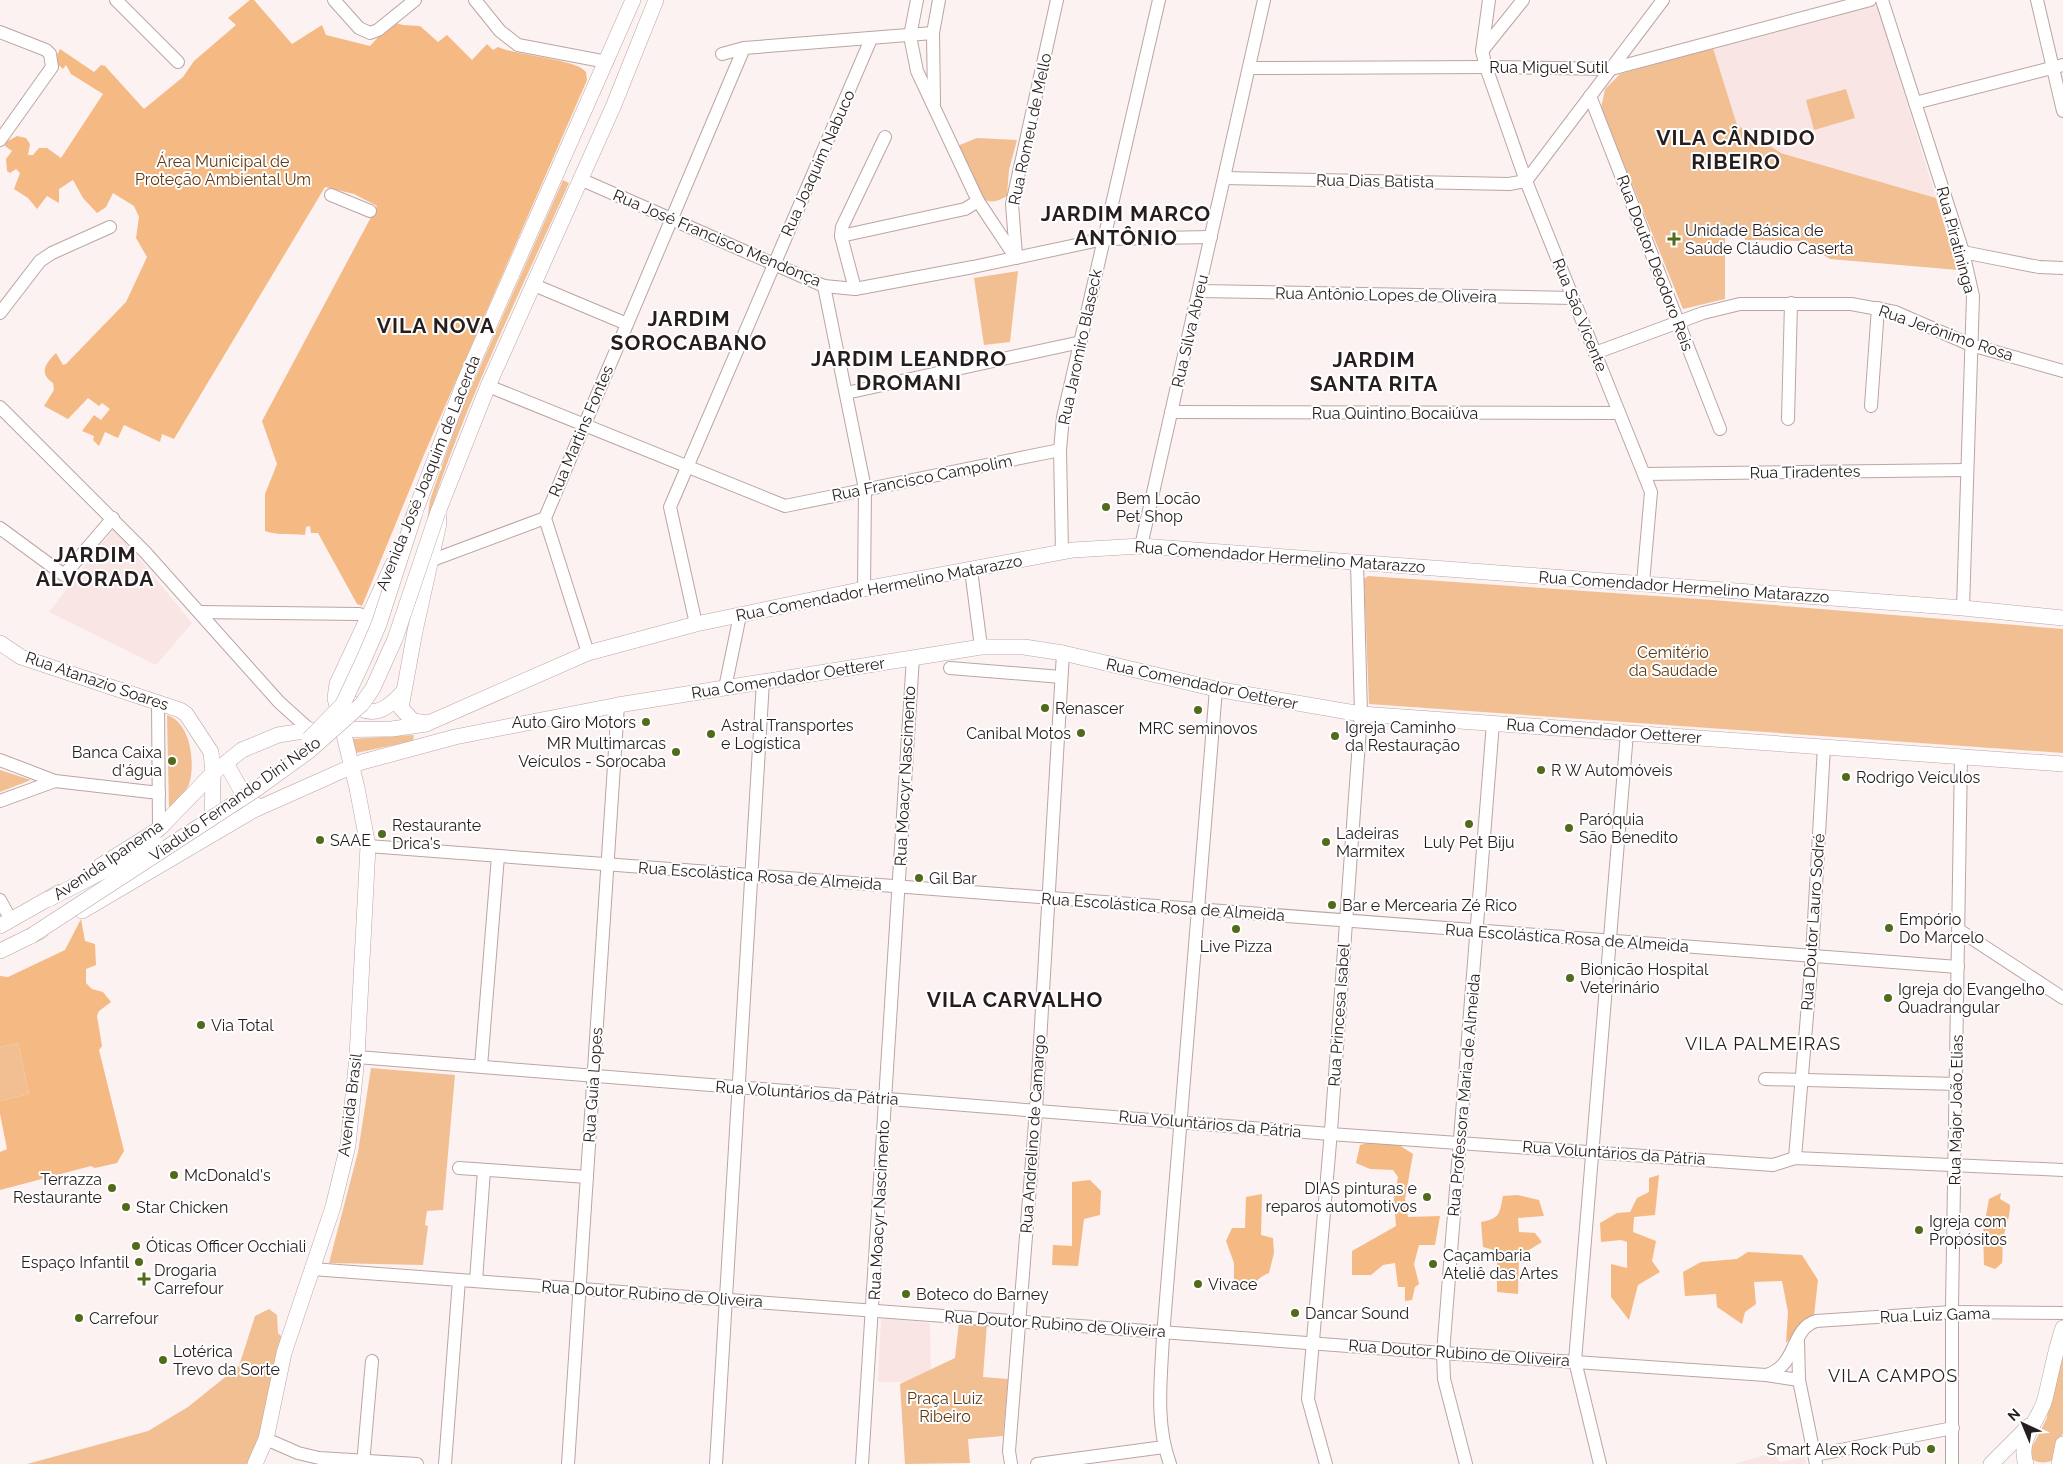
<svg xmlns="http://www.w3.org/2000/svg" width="2063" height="1464" font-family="Raleway,sans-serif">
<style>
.built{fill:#f8e5e4}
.green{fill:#f2bf93}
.forest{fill:#f5b984}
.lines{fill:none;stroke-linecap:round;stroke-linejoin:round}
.minor-casing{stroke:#bba5a4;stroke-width:14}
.major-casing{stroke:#bba5a4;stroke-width:16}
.minor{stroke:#fff;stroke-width:12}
.major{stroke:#fff;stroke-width:15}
.major-bridge-casing{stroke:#bba5a4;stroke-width:16;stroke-linecap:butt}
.major-bridge{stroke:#fff;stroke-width:15}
.poi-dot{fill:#516a1b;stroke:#fff;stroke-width:2}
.labels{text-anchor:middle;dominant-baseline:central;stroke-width:4;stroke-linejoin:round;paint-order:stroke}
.street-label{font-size:16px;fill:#261e1e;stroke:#fff}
.park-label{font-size:16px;fill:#603911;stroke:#fff}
.poi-label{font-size:16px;fill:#261e1e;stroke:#fff;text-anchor:start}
.neighbourhood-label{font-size:18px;letter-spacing:1px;fill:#261e1e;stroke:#fff}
.district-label{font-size:21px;font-weight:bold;letter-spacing:1px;fill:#261e1e;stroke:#fff}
</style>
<rect width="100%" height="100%" fill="#fcf2f2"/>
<!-- built -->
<g class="built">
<polygon points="1875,4 1878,9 1936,198 1780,152 1737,125 1713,48"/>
<polygon points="114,528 192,623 156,665 49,612"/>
<polygon points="881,1318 930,1323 931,1382 878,1382"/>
<polygon points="1774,1453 1780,1462 1805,1457 1806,1464 1733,1464"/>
</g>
<!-- green -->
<g class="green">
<polygon points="1713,48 1737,125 1781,153 1936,198 1958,270 1830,259 1800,241 1745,240 1744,231 1725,232 1725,299 1683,309 1601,108 1605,89 1620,74"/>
<polygon points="1846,89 1855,118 1814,130 1806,100"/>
<path d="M977,138L1017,140L1009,170L1007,196C997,202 990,204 980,197L957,146Z"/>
<path d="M563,180L569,183C519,295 464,405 427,522L430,500L462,408Z"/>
<polygon points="1018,271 1010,342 984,345 974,278"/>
<polygon points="1368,576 1713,600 2063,629 2063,753 1369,704 1364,579"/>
<path d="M167,715C190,722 195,760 190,781C187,792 177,801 169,809Z"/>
<polygon points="414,735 413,741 356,753 351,739"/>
<polygon points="0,770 31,780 0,792"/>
<polygon points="18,1043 29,1094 0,1101 0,1047"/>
<polygon points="371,1068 455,1075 443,1210 427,1211 425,1225 428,1226 423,1265 329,1263 358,1152"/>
<polygon points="269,1309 277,1315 278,1333 283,1338 260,1433 248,1464 27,1464 148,1431 188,1407 239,1366 255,1316"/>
<polygon points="959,1322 987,1323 983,1377 1008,1379 1003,1436 968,1439 970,1463 905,1464 900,1384 955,1358"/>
<path d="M2063,1345V1434C2056,1442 2058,1452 2053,1460C2047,1464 2036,1463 2031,1458L2030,1451L2047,1418L2048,1404Z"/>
</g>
<!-- forest -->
<g class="forest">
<path d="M250,0H254L292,44L322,25L326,35L370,46L392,22L403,25L420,26L438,42L447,35L472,60L487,44L493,50L498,47C519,56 576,59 586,72L587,80L423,457L362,606L357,604L318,533H311L310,526L306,527L305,535C289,533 280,536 265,531V494L277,464L262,421L377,206L354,194L325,187L174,439L162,434L160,442L124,425L118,438L105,432L99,446L93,440L94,436L82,431L94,415L101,420L110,409L102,403L99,406L88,398L68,419L44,406L54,390L53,383C38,373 46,363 56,353L63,365L66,364L126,302L147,257L136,238L139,217L134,206L113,193L106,207L97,213L83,198L73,180L59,189V203L47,196L37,209L28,198L14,189L20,173L16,169L10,173L7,171L6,159L12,151L5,146L6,142L17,136L26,138L30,144L28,155H33L39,148H47L61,158L103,94L71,74L66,65L63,69L54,61L60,49L94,72L101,65L105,66L144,109L183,77L194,61L236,25L228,18Z"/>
<polygon points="81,919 85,941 95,944 96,965 86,969 86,983 92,989 103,992 111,1002 99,1011 97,1016 102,1046 99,1050 124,1151 117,1163 95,1168 91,1166 0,1190 0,1152 7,1149 0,1114 0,1101 29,1094 18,1043 0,1047 0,976 8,977 65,950"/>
<polygon points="1388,1138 1413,1154 1405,1199 1408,1217 1440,1216 1435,1245 1419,1245 1414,1264 1419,1284 1415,1287 1412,1300 1405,1301 1405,1287 1398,1287 1395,1263 1383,1265 1371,1275 1352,1275 1352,1251 1396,1226 1394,1199 1398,1177 1393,1170 1370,1169 1356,1163 1360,1145"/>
<polygon points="1659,1175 1655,1215 1634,1217 1633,1232 1656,1241 1652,1261 1660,1272 1638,1285 1629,1320 1611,1297 1611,1264 1627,1268 1627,1242 1621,1240 1601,1242 1600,1223 1617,1213 1630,1212 1637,1198 1649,1192 1649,1178"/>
<polygon points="1090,1180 1101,1191 1100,1215 1084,1219 1078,1266 1052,1265 1053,1245 1072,1246 1072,1182"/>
<path d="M2001,1193L2000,1199L2010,1205C2010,1218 2006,1226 2003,1238C2002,1246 2003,1255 2002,1263L1995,1269L1984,1265L1983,1232L1989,1199Z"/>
<path d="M1262,1194L1261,1235L1273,1238L1274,1253L1269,1273C1259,1276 1255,1285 1245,1289L1234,1282V1263L1226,1241L1232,1228H1245L1246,1197Z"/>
<path d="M1518,1195L1539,1200L1544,1216L1518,1218L1519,1232L1535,1233L1542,1242L1519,1256L1518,1294L1497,1292V1251L1483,1247L1481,1222C1501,1218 1499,1214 1503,1196Z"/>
<polygon points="1748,1252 1802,1255 1818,1280 1814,1316 1786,1343 1788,1312 1782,1281 1754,1282 1756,1304 1745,1312 1742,1324 1717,1307 1716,1294 1685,1296 1683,1272 1701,1262 1737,1259"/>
</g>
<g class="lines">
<defs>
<g id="minor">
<polyline points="116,0 178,62"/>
<polyline points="334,0 359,28 370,33 378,30 415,0"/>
<polyline points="475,0 500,31 518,45 607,62"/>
<polyline points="917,0 910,36 917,71 978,201 1016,258"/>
<polyline points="1489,0 1482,51 1486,67 1526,181 1651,492 1643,583"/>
<polyline points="1882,0 1963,252 1973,296 1963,608"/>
<polyline points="2037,0 2063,111"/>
<polyline points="0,32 46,50 50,54 52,67 0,140"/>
<polyline points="1482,51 1523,0"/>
<polyline points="722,54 744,48 933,33"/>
<polyline points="1249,68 1492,67 1611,69 1870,0"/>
<polyline points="1590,96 1720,429"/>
<polyline points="934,103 933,33 939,0"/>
<polyline points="1915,103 2063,65"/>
<polyline points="1224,178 1509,184 1526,181"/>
<polyline points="580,179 824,286 855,289 973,267 1104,239 1211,237"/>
<polyline points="1526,181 1663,0"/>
<polyline points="331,195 370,211"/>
<polyline points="841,236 965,209 978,201"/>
<polyline points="1963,252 2039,267 2063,268"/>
<polyline points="1016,256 1012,204 1057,0"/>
<polyline points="534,285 627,324"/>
<polyline points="824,286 865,489 864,589"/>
<polyline points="855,289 841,236 842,227 885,137"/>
<polyline points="1199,291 1573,298"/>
<polyline points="0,313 40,261 52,253 110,227"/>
<polyline points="1595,353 1703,313 1740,304 1851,304 1895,312 1971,345 2063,371"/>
<polyline points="488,386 785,506 1060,450"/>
<polyline points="846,393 1081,342"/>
<polyline points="1871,406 1878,308"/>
<polyline points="0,407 145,552 279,702 310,730"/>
<polyline points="1171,412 1619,413"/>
<polyline points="1788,419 1791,303"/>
<polyline points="1644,474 1967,470"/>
<polyline points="0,528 64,575 113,518"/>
<polyline points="1141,546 1264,0"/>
<polyline points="1062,552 1060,450 1063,417 1159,0"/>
<polyline points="430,561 545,518"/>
<polyline points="971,570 981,647"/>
<polyline points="199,612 359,614 369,617"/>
<polyline points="696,624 670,507 871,39"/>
<polyline points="588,653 545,518 744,48"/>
<polyline points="950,668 1061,677"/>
<polyline points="725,688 740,615"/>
<polyline points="158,702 159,829"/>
<polyline points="0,760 55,781 159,793"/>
<polyline points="0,801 55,781"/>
<polyline points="368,846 1958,967"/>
<polyline points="0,900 11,920"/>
<polyline points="1959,930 2063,998"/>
<polyline points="357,1057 1330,1134 1773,1165 1795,1158 2063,1170"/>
<polyline points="481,1066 498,856"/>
<polyline points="1765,1079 1957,1084"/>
<polyline points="1795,1158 1812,956 1824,747"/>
<polyline points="459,1168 587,1177"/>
<polyline points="312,1269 1443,1353 1766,1375 1799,1380"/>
<polyline points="476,1281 484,1170"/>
<polyline points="1798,1341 1799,1380 1816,1464"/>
<path d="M1766,1375C1798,1366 1790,1329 1816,1321L1952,1312L2063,1313"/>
<polyline points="266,1439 298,1453 319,1458 417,1464"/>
<polyline points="1815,1455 1953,1428"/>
<polyline points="363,1464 372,1361"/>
<polyline points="445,1464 459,1280"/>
<polyline points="568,1464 618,705"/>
<polyline points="716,1464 763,681"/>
<polyline points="862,1464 913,657"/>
<polyline points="1011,1464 1009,1451 1036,1110 1063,653"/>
<polyline points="1037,1464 1164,1447"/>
<path d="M1170,1464C1155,1423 1161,1379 1163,1336L1216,689"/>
<polyline points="1326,1464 1308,1399 1331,1131 1361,714 1357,562"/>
<polyline points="1466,1464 1444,1379 1443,1353 1493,723"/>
<polyline points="1600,1464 1575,1361 1627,733"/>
<polyline points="1952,1464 1952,1307 1961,756"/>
</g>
<g id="major">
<polyline points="410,525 465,380 633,0"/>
<polyline points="0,643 21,657 180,710 186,714 211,752 213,773 212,829"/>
<path d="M348,700C370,720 385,712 403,692"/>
<polyline points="427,723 413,721 401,708 415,631 439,523 438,512 488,386 613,107 656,0"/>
<polyline points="226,763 247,801 254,803"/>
<polyline points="100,866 159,829 213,773 242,750 278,735 310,730 392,729 426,724 588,653 696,624 864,589 1073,550 1141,546 1963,608 2063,618"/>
<polyline points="82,911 252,811 362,762 455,737 618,705 981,647 1024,647 1063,653 1216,689 1361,714 2063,764"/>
<polyline points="0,926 60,892"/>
<polyline points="0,951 41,931"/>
<polyline points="255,1464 266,1439 284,1353 333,1207 348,1145 357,1057 368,846 357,788 335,698 337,684 393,564"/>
<polyline points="1991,1464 2029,1426"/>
<path d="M2026,1464C2017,1439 2039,1421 2045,1399C2051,1375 2055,1351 2063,1328"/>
<polyline points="2059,1464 2063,1444"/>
</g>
</defs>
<!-- minor casing -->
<use href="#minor" class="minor-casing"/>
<!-- major casing -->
<use href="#major" class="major-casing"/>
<!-- minor -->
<use href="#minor" class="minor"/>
<!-- major -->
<use href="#major" class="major"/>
<defs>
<g id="major-bridge">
<polyline points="309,739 343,704 364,659 379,624 415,513"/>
<polyline points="49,899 156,844"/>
<polyline points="31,936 255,790 309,751 362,704 373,688 395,639 438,512"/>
</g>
</defs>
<!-- major-bridge casing -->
<use href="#major-bridge" class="major-bridge-casing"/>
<!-- major-bridge -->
<use href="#major-bridge" class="major-bridge"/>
</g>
<!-- markers -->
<g class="poi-dot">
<path d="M1671.5 231.5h5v5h5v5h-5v5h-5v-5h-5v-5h5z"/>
<circle cx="1106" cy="507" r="5"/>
<circle cx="1045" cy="708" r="5"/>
<circle cx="1198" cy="710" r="5"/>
<circle cx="646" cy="722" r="5"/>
<circle cx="1081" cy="733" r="5"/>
<circle cx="711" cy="734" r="5"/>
<circle cx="1335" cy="736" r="5"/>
<circle cx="676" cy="752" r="5"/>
<circle cx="172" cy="761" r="5"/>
<circle cx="1541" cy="770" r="5"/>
<circle cx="1846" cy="777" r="5"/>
<circle cx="1469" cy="824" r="5"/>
<circle cx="1569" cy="828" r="5"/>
<circle cx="382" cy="834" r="5"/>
<circle cx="320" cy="840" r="5"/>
<circle cx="1326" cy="842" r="5"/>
<circle cx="919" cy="878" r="5"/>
<circle cx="1332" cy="905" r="5"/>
<circle cx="1889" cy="928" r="5"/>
<circle cx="1236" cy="929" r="5"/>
<circle cx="1570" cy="978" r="5"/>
<circle cx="1888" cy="998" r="5"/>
<circle cx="201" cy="1025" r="5"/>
<circle cx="174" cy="1175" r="5"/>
<circle cx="112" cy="1188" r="5"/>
<circle cx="1427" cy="1197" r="5"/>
<circle cx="126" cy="1207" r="5"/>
<circle cx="1919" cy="1230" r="5"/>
<circle cx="136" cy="1246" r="5"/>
<circle cx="139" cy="1262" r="5"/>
<circle cx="1433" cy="1264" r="5"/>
<path d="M141.5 1271.5h5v5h5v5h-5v5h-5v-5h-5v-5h5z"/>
<circle cx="1198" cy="1284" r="5"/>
<circle cx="906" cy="1294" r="5"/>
<circle cx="1295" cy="1313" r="5"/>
<circle cx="79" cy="1318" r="5"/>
<circle cx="163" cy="1360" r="5"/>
<circle cx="1931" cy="1449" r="5"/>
</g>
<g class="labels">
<!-- street labels -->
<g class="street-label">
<text x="1549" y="67">Rua Miguel Sutil</text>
<text transform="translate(1030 129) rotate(-78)">Rua Romeu de Mello</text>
<text transform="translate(818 163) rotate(-66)">Rua Joaquim Nabuco</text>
<text transform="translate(1375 181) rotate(1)">Rua Dias Batista</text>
<text transform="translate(717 238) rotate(23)">Rua José Francisco Mendonça</text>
<text transform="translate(1956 240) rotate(75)">Rua Piratininga</text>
<text transform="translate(1655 263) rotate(69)">Rua Doutor Deodoro Reis</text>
<text transform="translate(1386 295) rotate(1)">Rua Antônio Lopes de Oliveira</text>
<text transform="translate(1580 315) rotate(68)">Rua São Vicente</text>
<text transform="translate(1190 331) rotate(-77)">Rua Silva Abreu</text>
<text transform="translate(1946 333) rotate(19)">Rua Jerônimo Rosa</text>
<text transform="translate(1080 347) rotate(-78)">Rua Jaromiro Blaseck</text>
<text x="1395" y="413">Rua Quintino Bocaiúva</text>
<text transform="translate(581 431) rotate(-67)">Rua Martins Fontes</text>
<text transform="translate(1805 472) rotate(-1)">Rua Tiradentes</text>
<text transform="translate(428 473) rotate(-68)">Avenida José Joaquim de Lacerda</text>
<text transform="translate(922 478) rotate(-11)">Rua Francisco Campolim</text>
<text transform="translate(1280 557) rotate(4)">Rua Comendador Hermelino Matarazzo</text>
<text transform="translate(1684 587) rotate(4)">Rua Comendador Hermelino Matarazzo</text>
<text transform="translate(879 588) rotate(-11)">Rua Comendador Hermelino Matarazzo</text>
<text transform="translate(788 678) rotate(-9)">Rua Comendador Oetterer</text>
<text transform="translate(97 681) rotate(19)">Rua Atanazio Soares</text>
<text transform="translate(1202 684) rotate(12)">Rua Comendador Oetterer</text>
<text transform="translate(1604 731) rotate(4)">Rua Comendador Oetterer</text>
<text transform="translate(905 776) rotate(-87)">Rua Moacyr Nascimento</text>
<text transform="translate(235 799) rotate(-35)">Viaduto Fernando Dini Neto</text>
<text transform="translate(108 860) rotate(-34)">Avenida Ipanema</text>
<text transform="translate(760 876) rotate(4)">Rua Escolástica Rosa de Almeida</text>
<text transform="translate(1163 907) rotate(4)">Rua Escolástica Rosa de Almeida</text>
<text transform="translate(1813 922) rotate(-86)">Rua Doutor Lauro Sodré</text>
<text transform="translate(1567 938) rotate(4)">Rua Escolástica Rosa de Almeida</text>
<text transform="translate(1339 1015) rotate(-86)">Rua Princesa Isabel</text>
<text transform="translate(593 1085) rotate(-86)">Rua Guia Lopes</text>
<text transform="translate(807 1093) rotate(4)">Rua Voluntários da Pátria</text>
<text transform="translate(1464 1095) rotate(-85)">Rua Professora Maria de Almeida</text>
<text transform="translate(350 1105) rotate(-83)">Avenida Brasil</text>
<text transform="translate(1956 1110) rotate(-89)">Rua Major João Elias</text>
<text transform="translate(1210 1124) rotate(5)">Rua Voluntários da Pátria</text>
<text transform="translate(1033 1134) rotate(-86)">Rua Andrelino de Camargo</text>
<text transform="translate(1614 1153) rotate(4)">Rua Voluntários da Pátria</text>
<text transform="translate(879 1210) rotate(-87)">Rua Moacyr Nascimento</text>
<text transform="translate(652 1294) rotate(4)">Rua Doutor Rubino de Oliveira</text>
<text transform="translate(1935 1315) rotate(-2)">Rua Luiz Gama</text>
<text transform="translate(1055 1324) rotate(4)">Rua Doutor Rubino de Oliveira</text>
<text transform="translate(1459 1353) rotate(4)">Rua Doutor Rubino de Oliveira</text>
</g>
<!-- park labels -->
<g class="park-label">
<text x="223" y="161">Área Municipal de<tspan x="223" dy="18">Proteção Ambiental Um</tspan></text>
<text x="1673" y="652">Cemitério<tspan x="1673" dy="18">da Saudade</tspan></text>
<text x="945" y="1398">Praça Luiz<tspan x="945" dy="18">Ribeiro</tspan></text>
</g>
<!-- poi labels -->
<g class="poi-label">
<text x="1685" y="230">Unidade Básica de<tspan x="1685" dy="18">Saúde Cláudio Caserta</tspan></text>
<text x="1116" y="498">Bem Locão<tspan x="1116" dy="18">Pet Shop</tspan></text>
<text x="1055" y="708">Renascer</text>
<text x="636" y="722" text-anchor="end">Auto Giro Motors</text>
<text x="721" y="725">Astral Transportes<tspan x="721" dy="18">e Logística</tspan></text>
<text x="1345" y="727">Igreja Caminho<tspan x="1345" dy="18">da Restauração</tspan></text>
<text x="1198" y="728" text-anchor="middle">MRC seminovos</text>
<text x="1071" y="733" text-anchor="end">Canibal Motos</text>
<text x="666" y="743" text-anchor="end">MR Multimarcas<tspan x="666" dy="18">Veículos - Sorocaba</tspan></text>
<text x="162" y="752" text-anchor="end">Banca Caixa<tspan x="162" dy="18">d'água</tspan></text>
<text x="1551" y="770">R W Automóveis</text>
<text x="1856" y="777">Rodrigo Veículos</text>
<text x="1579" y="819">Paróquia<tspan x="1579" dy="18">São Benedito</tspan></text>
<text x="392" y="825">Restaurante<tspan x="392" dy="18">Drica's</tspan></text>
<text x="1336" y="833">Ladeiras<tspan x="1336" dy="18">Marmitex</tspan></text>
<text x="330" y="840">SAAE</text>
<text x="1469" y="842" text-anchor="middle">Luly Pet Biju</text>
<text x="929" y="878">Gil Bar</text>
<text x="1342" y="905">Bar e Mercearia Zé Rico</text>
<text x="1899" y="919">Empório<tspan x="1899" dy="18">Do Marcelo</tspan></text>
<text x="1236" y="946" text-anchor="middle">Live Pizza</text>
<text x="1580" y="969">Bionicão Hospital<tspan x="1580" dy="18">Veterinário</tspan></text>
<text x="1898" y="989">Igreja do Evangelho<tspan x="1898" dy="18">Quadrangular</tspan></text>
<text x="211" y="1025">Via Total</text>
<text x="184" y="1175">McDonald's</text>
<text x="102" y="1179" text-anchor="end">Terrazza<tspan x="102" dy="18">Restaurante</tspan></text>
<text x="1417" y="1188" text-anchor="end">DIAS pinturas e<tspan x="1417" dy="18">reparos automotivos</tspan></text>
<text x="136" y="1207">Star Chicken</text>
<text x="1929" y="1221">Igreja com<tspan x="1929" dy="18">Propósitos</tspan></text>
<text x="146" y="1246">Óticas Officer Occhiali</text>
<text x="1443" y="1255">Caçambaria<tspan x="1443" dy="18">Ateliê das Artes</tspan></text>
<text x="129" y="1262" text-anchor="end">Espaço Infantil</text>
<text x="154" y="1270">Drogaria<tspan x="154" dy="18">Carrefour</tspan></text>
<text x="1208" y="1284">Vivace</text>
<text x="916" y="1294">Boteco do Barney</text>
<text x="1305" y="1313">Dancar Sound</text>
<text x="89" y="1318">Carrefour</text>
<text x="173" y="1351">Lotérica<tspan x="173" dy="18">Trevo da Sorte</tspan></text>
<text x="1921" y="1449" text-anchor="end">Smart Alex Rock Pub</text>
</g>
<!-- neighbourhood labels -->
<g class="neighbourhood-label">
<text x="1763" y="1043">VILA PALMEIRAS</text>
<text x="1893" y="1375">VILA CAMPOS</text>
</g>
<!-- district labels -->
<g class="district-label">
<text x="1736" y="137">VILA CÂNDIDO<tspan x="1736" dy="24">RIBEIRO</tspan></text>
<text x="1126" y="213">JARDIM MARCO<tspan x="1126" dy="24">ANTÔNIO</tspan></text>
<text x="689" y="318">JARDIM<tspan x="689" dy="24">SOROCABANO</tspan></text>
<text x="436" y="325">VILA NOVA</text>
<text x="909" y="358">JARDIM LEANDRO<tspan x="909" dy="24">DROMANI</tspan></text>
<text x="1374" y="359">JARDIM<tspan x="1374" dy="24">SANTA RITA</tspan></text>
<text x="95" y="554">JARDIM<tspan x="95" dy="24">ALVORADA</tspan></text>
<text x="1015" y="999">VILA CARVALHO</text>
</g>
</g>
<!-- north arrow -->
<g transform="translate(2023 1424) rotate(316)" stroke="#ffffff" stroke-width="4" paint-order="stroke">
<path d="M0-4L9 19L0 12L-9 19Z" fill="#261e1e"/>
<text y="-8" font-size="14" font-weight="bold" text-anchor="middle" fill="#261e1e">N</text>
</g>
</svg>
